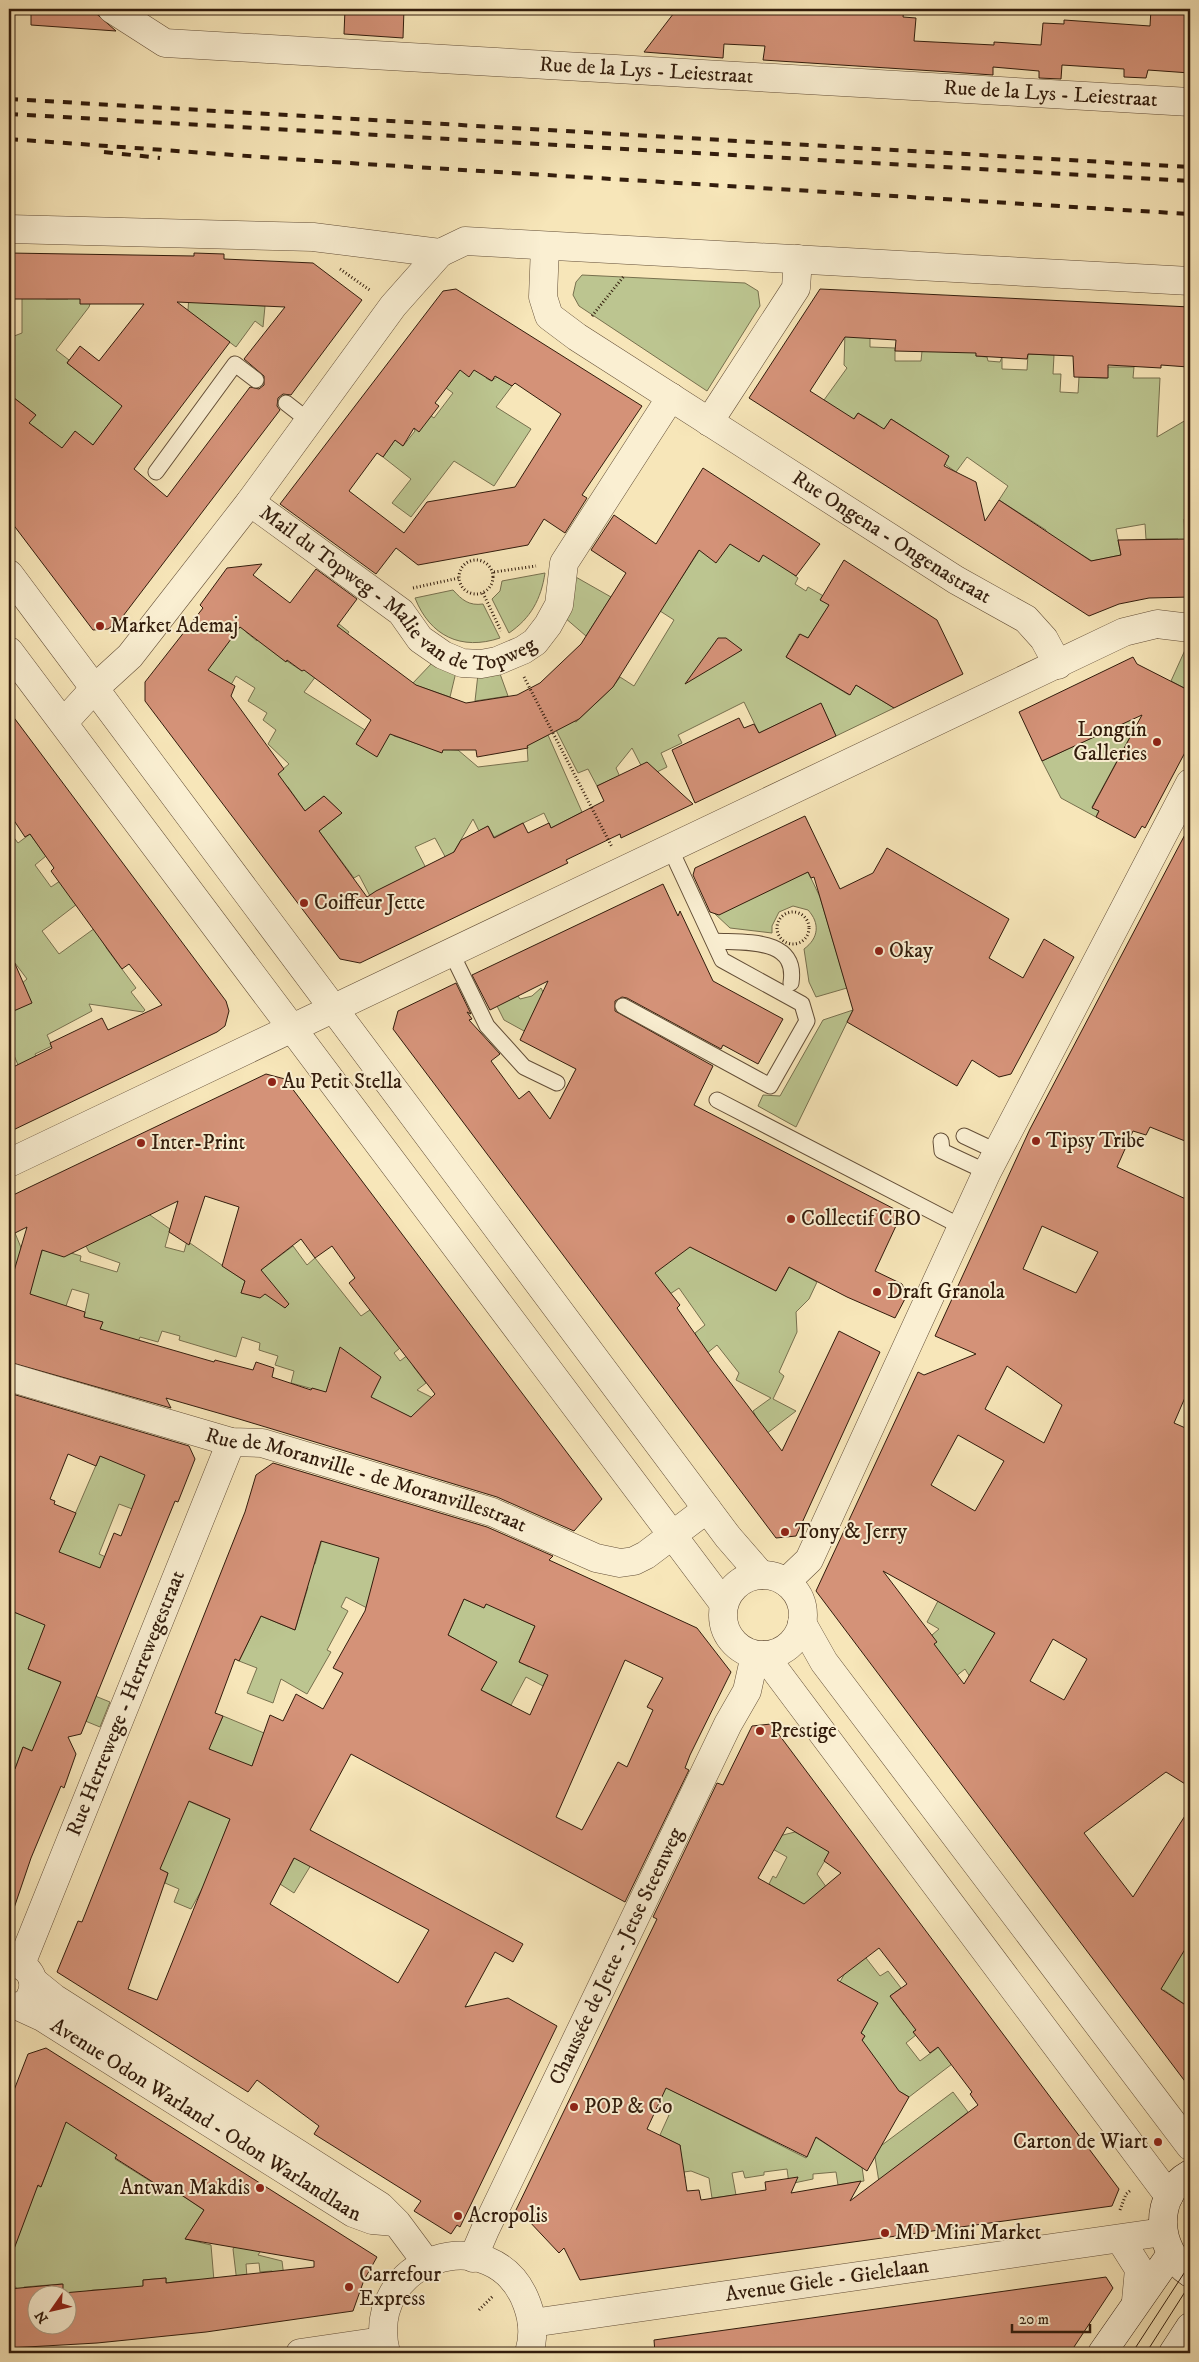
<svg xmlns="http://www.w3.org/2000/svg" width="1199" height="2362" font-family="'IM FELL DW Pica',serif">
<style>
.green{fill:#bcc590;stroke:#77704e}
.building{fill:#d49278;stroke:#321c0c;fill-rule:evenodd}
.lines{fill:none;stroke-linecap:round;stroke-linejoin:round}
.service-casing{stroke:#634e37;stroke-width:17}
.minor-casing{stroke:#634e37;stroke-width:29}
.tertiary-casing{stroke:#634e37;stroke-width:29}
.secondary-casing{stroke:#321c0c;stroke-width:29}
.path{stroke:#321c0c;stroke-width:3;stroke-dasharray:1 2.5;stroke-linecap:butt}
.service{stroke:#faefd2;stroke-width:15}
.minor{stroke:#faefd2;stroke-width:28}
.tertiary{stroke:#faefd2;stroke-width:28}
.secondary{stroke:#faefd2;stroke-width:28}
.tram{stroke:#321c0c;stroke-width:1}
.rail{stroke:#321c0c;stroke-width:4;stroke-dasharray:9 9;stroke-linecap:butt}
.poi-dot{fill:#8f2418;stroke:#faefd2;stroke-width:2}
.labels{text-anchor:middle;dominant-baseline:central;stroke-width:4;stroke-linejoin:round;paint-order:stroke}
.street-label{font-size:21px;fill:#321c0c;stroke:#faefd2}
.poi-label{font-size:21px;fill:#321c0c;stroke:#faefd2;text-anchor:start}
</style>
<rect width="100%" height="100%" fill="#f7e6b9"/>
<filter id="stains"><feTurbulence type="fractalNoise" baseFrequency=".004" numOctaves="4"/><feColorMatrix values="0 0 0 0 .2 0 0 0 0 .09 0 0 0 0 .02 0 0 0 .5 -.17"/></filter>
<radialGradient id="worn" r=".72"><stop offset=".6" stop-color="#630" stop-opacity="0"/><stop offset="1" stop-color="#630" stop-opacity=".3"/></radialGradient>
<!-- green -->
<g class="green">
<polygon points="582,275 745,283 758,291 760,306 707,391 579,306 573,295 576,282"/>
<polygon points="190,282 249,305 265,306 263,327 255,321 236,347 192,314 93,445 75,432 55,459 35,444 43,433 29,423 35,414 9,394 9,338 22,333 22,295 45,294 46,299 68,299 68,286 90,304 89,307 56,350 69,360 67,363 102,390 163,311 188,310"/>
<polygon points="845,332 870,338 870,347 895,348 895,361 921,361 922,351 977,338 976,356 987,357 988,361 1000,362 1002,357 1002,369 1027,370 1028,354 1054,355 1053,374 1061,374 1060,392 1078,393 1079,377 1107,378 1108,367 1134,367 1133,378 1160,378 1157,437 1186,420 1188,377 1190,377 1190,521 1184,519 1186,564 1178,539 1146,539 1145,524 1116,529 1121,555 1092,561 1071,548 1065,558 1045,533 1046,530 999,500 1008,486 967,457 956,472 936,458 918,436 891,419 879,437 877,424 858,413 850,425 824,400 847,368 844,365"/>
<polygon points="448,336 489,374 486,378 491,381 497,377 512,386 496,407 531,429 494,486 454,461 411,517 392,503 411,479 383,457 395,440 403,446 415,431 414,428 431,416 434,418 453,393 446,388 459,371"/>
<polygon points="711,532 765,552 798,578 795,584 806,591 808,587 832,601 808,638 799,634 786,657 849,695 856,685 894,708 836,736 821,704 759,733 744,702 678,735 682,743 661,753 667,767 647,777 632,748 616,768 624,786 617,789 612,779 597,786 588,769 578,773 556,730 574,721 576,722 612,688 620,677 634,686 674,620 629,591 637,580 668,599"/>
<path d="M545,573C541,599 531,618 509,633L492,599L500,591L502,581Z"/>
<polygon points="574,576 611,597 586,636 564,617"/>
<path d="M453,590C462,600 469,606 483,604L500,638C461,651 430,636 415,598Z"/>
<polygon points="242,623 246,632 257,641 260,638 273,652 302,671 339,624 349,632 304,692 365,730 375,718 394,736 442,752 443,749 458,750 478,767 528,761 527,745 548,735 582,812 551,828 544,813 494,837 488,826 479,831 473,819 448,862 435,838 415,847 426,868 370,896 359,875 354,878 319,831 342,813 324,796 305,811 288,787 276,775 289,764 268,744 276,730 263,720 267,713 248,701 255,688 236,676 228,690 200,663"/>
<polygon points="1185,650 1190,652 1190,691 1171,681"/>
<polygon points="432,663 456,672 450,697 412,684"/>
<polygon points="499,671 508,696 475,701 478,674"/>
<polygon points="1132,719 1136,726 1092,807 1099,811 1096,817 1061,798 1042,761"/>
<polygon points="9,831 18,843 30,834 46,856 35,865 51,887 60,881 77,904 42,931 59,954 95,928 107,949 136,988 131,992 145,1010 143,1012 89,1004 92,1011 47,1035 52,1046 35,1054 37,1059 18,1065 13,1053 9,1055 9,1002 29,996 9,994 27,979 9,955"/>
<path d="M808,872L820,897L847,988L816,997L809,982L804,949C819,938 820,923 808,910L793,906L779,912L772,926V933L730,928L714,913Z"/>
<polygon points="541,988 546,998 592,997 524,1031 504,1020 495,1002 506,996 509,1000 518,996 520,999 532,996"/>
<polygon points="853,1010 796,1127 758,1106 763,1095 780,1096 823,1020"/>
<polygon points="124,1197 170,1229 165,1247 184,1252 187,1241 245,1281 241,1293 261,1270 293,1246 307,1265 315,1258 361,1316 377,1305 400,1348 394,1353 400,1361 413,1351 413,1366 426,1383 417,1390 447,1405 418,1421 402,1413 291,1383 294,1371 275,1365 278,1356 259,1350 260,1343 242,1337 236,1357 179,1340 180,1336 162,1331 158,1342 140,1337 136,1347 98,1337 102,1322 84,1317 89,1294 72,1289 66,1306 22,1315 44,1245 81,1256 80,1261 117,1272 120,1263 89,1252 82,1238"/>
<polygon points="15,1233 22,1250 9,1289 9,1236"/>
<polygon points="669,1236 776,1291 789,1267 817,1282 809,1299 796,1312 797,1332 779,1372 784,1376 773,1399 796,1411 766,1434 753,1411 771,1398 736,1380 739,1373 717,1345 706,1354 695,1333 705,1325 679,1288 667,1296 653,1277"/>
<polygon points="100,1456 153,1476 135,1510 119,1504 99,1554 108,1558 103,1569 45,1584"/>
<polygon points="325,1529 379,1558 388,1619 346,1597 341,1607 348,1611 327,1650 331,1652 307,1694 281,1679 273,1703 247,1693 257,1668 239,1661 261,1616 295,1630 308,1587 282,1577 294,1557 315,1564"/>
<polygon points="490,1595 506,1613 535,1626 519,1662 529,1667 552,1614 572,1622 543,1686 526,1677 511,1705 481,1690 496,1662 448,1635 464,1599 484,1608"/>
<polygon points="938,1601 995,1633 970,1677 965,1669 951,1680 934,1644 932,1635 939,1629 927,1622"/>
<polygon points="9,1610 52,1627 38,1644 28,1669 110,1702 100,1727 51,1707 33,1751 23,1747 15,1769 9,1766"/>
<polygon points="223,1716 264,1733 247,1780 192,1743 196,1735 212,1741"/>
<polygon points="188,1801 230,1819 206,1882 191,1909 174,1902 179,1889 165,1883 168,1873 156,1868 169,1847"/>
<polygon points="795,1832 830,1852 817,1874 834,1898 859,1949 880,1976 888,1971 901,1988 890,1996 904,2015 909,2012 918,2028 913,2032 916,2035 906,2043 920,2061 952,2037 952,2064 909,2097 888,2085 859,2046 865,2036 861,2033 877,2004 840,1982 857,1951 795,1899 769,1884 773,1876 776,1878 787,1857 769,1847 775,1837"/>
<polygon points="295,1857 311,1865 294,1893 280,1884"/>
<polygon points="1181,1917 1190,1923 1190,2008 1164,1990 1153,1998"/>
<polygon points="661,2085 806,2158 815,2137 862,2167 864,2181 838,2185 836,2172 813,2174 813,2179 789,2184 787,2169 764,2172 764,2175 745,2178 743,2171 732,2173 736,2195 712,2198 709,2178 691,2171 684,2172 685,2178 661,2162 681,2146 660,2135 669,2115 651,2106"/>
<polygon points="953,2092 968,2112 879,2182 874,2151"/>
<polygon points="55,2100 118,2154 115,2159 158,2186 162,2182 204,2210 186,2239 211,2245 214,2281 190,2280 166,2283 166,2278 143,2280 144,2299 133,2288 93,2290 68,2296 63,2294 62,2284 24,2287 24,2292 16,2292 16,2287 9,2288 9,2246 18,2237 31,2183 41,2187 51,2161"/>
<polygon points="243,2234 272,2234 258,2255 282,2261 284,2277 272,2277 272,2271 260,2272 259,2263 246,2264 248,2290 238,2291 233,2249"/>
</g>
<!-- building -->
<g class="building">
<polygon points="31,9 91,9 116,31 31,25"/>
<polygon points="345,9 404,9 403,38 344,34"/>
<polygon points="677,9 904,9 903,17 916,18 914,41 994,45 994,42 1041,45 1043,23 1064,24 1064,20 1150,26 1151,9 1190,9 1190,73 1148,70 1146,78 1124,77 1124,69 1062,65 1061,79 1039,78 1039,71 993,67 993,75 950,72 763,60 765,46 724,44 723,58 644,52"/>
<path d="M9,253L194,256V253L224,254V259L313,263L362,300L291,395L283,394L278,398L277,406L280,410L120,620L108,629L93,630L9,519V394L36,415L29,423L62,448L75,431L93,445L122,406L67,363L80,346L99,361L144,304H80V299H9ZM177,302L285,307L244,359L264,376V385L259,389L250,387L167,497L134,469L230,342Z"/>
<path d="M456,289L642,406L582,495L587,498L565,533L544,519L528,545L418,565L396,548L376,574L280,504L443,291ZM460,370L469,377L474,370L492,381L495,376L512,386L515,383L561,414L515,487L427,502L404,533L349,491L377,453L383,457L395,440L403,446L414,428L419,432L439,406L435,403Z"/>
<polygon points="820,289 1190,307 1190,364 1188,367 1161,365 1161,368 1108,365 1108,378 1074,377 1073,356 1028,354 1027,359 976,356 976,353 895,351 896,340 845,337 810,391 854,419 858,413 884,429 891,419 949,456 944,466 976,482 985,521 999,500 1091,561 1121,555 1118,540 1190,539 1190,597 1149,598 1119,604 1089,616 749,398"/>
<polygon points="703,468 820,544 796,576 763,555 759,562 730,544 716,563 699,550 613,687 579,719 527,746 528,748 477,757 476,750 443,750 442,753 390,734 377,757 356,744 371,720 304,670 302,671 287,660 286,662 240,627 208,670 235,686 231,696 284,769 278,774 305,811 324,796 342,813 319,831 367,897 376,891 454,852 461,840 488,826 494,838 523,823 528,833 549,823 551,828 604,801 597,786 647,762 693,804 621,838 620,834 566,860 568,863 360,963 340,959 145,701 145,682 203,608 200,605 227,568 262,564 253,575 290,603 316,569 357,599 337,626 416,685 466,703 517,695 540,683 581,644 626,573 591,550 614,515 656,544"/>
<polygon points="844,560 937,620 963,674 894,708 856,685 850,695 786,657 800,634 808,638 829,605 820,600"/>
<polygon points="718,638 726,638 742,650 685,684"/>
<polygon points="1133,657 1137,664 1190,691 1190,743 1145,828 1142,826 1135,838 1096,817 1099,811 1092,808 1142,715 1042,761 1019,712"/>
<polygon points="821,703 836,736 695,803 672,750 739,718 744,728 754,724 759,733"/>
<polygon points="9,711 226,1001 229,1011 225,1026 217,1032 9,1132 9,1069 52,1048 50,1043 102,1018 108,1030 162,1005 129,964 122,969 51,871 54,868 30,834 25,837 9,813"/>
<polygon points="805,816 840,889 873,873 887,848 1009,919 989,958 1023,978 1044,939 1074,957 1011,1074 999,1077 972,1060 957,1086 847,1022 853,1010 814,877 811,878 808,872 719,915 710,912 693,875 695,868"/>
<path d="M1190,825V1143L1150,1127L1146,1135L1133,1131L1117,1167L1190,1201V1386L1174,1423L1190,1430V1787L1166,1772L1084,1833L1133,1897L1190,1808V1941L1161,1989L1190,2008V2088L816,1591L918,1372L924,1375L976,1354L935,1336L1030,1129ZM1042,1226L1098,1252L1076,1293L1023,1269ZM1007,1366L1062,1405L1044,1443L985,1409ZM958,1435L1004,1461L975,1511L931,1485ZM883,1571L995,1633L964,1684L934,1644L937,1642ZM1053,1639L1087,1659L1064,1700L1030,1681Z"/>
<polygon points="663,884 678,916 680,911 713,981 783,1019 758,1064 723,1045 721,1049 627,998 622,997 615,1001 615,1011 713,1066 694,1105 902,1213 875,1271 902,1284 907,1295 895,1318 847,1297 789,1267 776,1291 690,1247 655,1273 680,1305 677,1308 714,1361 782,1451 839,1331 880,1352 796,1536 776,1538 393,1029 398,1011 456,983 471,1014 467,1012 472,1019 469,1020 500,1054 491,1061 519,1099 529,1091 550,1119 576,1069 520,1040 548,981 490,1010 472,975"/>
<polygon points="9,950 32,1003 9,1013"/>
<path d="M266,1074L285,1079L602,1499L574,1531L497,1497L239,1419L166,1398L171,1408L9,1362V1288L27,1227L9,1236V1197ZM205,1196L239,1207L222,1266L245,1281L241,1293L260,1298L265,1294L285,1308L289,1304L261,1270L301,1239L315,1258L332,1246L355,1278L349,1283L435,1394L411,1417L371,1397L381,1377L340,1347L326,1392L312,1388L311,1390L272,1377L274,1368L256,1362L253,1370L215,1360L214,1362L100,1329L103,1322L84,1317L85,1312L30,1294L42,1250L64,1257L178,1201L169,1232L189,1245Z"/>
<path d="M9,1393L189,1446L195,1459L178,1502L175,1501L166,1523L81,1734L68,1737L76,1754L64,1788L61,1786L31,1858L12,1914H9V1766L15,1769L23,1747L32,1751L61,1682L28,1669L45,1625L9,1610ZM68,1454L96,1466L100,1456L145,1475L121,1536L114,1533L100,1568L59,1552L76,1513L54,1504L55,1501L50,1499Z"/>
<path d="M273,1463L487,1527L553,1556L549,1560L697,1628L731,1672L690,1755L685,1768L689,1770L625,1902L351,1754L310,1830L523,1944L513,1962L495,1952L465,2007L508,1998L557,2026L460,2227L457,2225L451,2234L414,2211L421,2201L314,2134L319,2126L257,2080L248,2092L57,1972L78,1921L82,1922L245,1512L256,1475ZM321,1541L379,1558L365,1611L333,1668L343,1673L323,1709L296,1694L283,1721L270,1715L252,1766L209,1749L223,1716L215,1713L235,1659L239,1661L261,1616L295,1630ZM464,1599L484,1608L486,1604L535,1626L519,1662L548,1675L530,1715L481,1690L497,1662L448,1635ZM625,1660L663,1678L647,1707L653,1710L627,1767L618,1762L582,1830L556,1817ZM189,1801L230,1819L157,2000L128,1989L168,1873L160,1869ZM294,1858L429,1930L398,1983L270,1904Z"/>
<path d="M771,1724L1119,2189L1112,2206L580,2280L564,2248L559,2253L527,2219L515,2212L657,1919L653,1917L717,1783L723,1785L752,1726ZM787,1827L829,1852L824,1861L841,1873L804,1904L758,1878ZM879,1948L907,1984L890,1996L916,2030L913,2032L930,2053L938,2047L972,2092L970,2094L978,2105L850,2201L861,2181L791,2193L798,2177L765,2182L766,2190L701,2200L699,2190L687,2191L680,2145L647,2129L666,2088L807,2157L816,2137L867,2171L909,2097L899,2091L862,2040L865,2036L861,2033L878,2003L837,1980Z"/>
<path d="M46,2048L377,2257L364,2280L353,2311L206,2332L97,2343L9,2348V2289L63,2284V2293L143,2286V2280L166,2278V2283L314,2267V2261L185,2239L204,2210L162,2182L159,2186L115,2158L117,2155L66,2122L41,2187L38,2185L11,2257H9V2103L28,2054ZM38,2294H68V2324H38Z"/>
<polygon points="1106,2277 1113,2288 1070,2353 655,2353 654,2340"/>
</g>
<g class="lines">
<defs>
<g id="service">
<polyline points="286,403 309,421"/>
<polyline points="156,472 235,364 256,380"/>
<path d="M714,941C745,943 798,937 791,983"/>
<polyline points="451,952 487,1026 524,1067 557,1083"/>
<polyline points="623,1006 770,1086 807,1021 802,1004 722,960 670,848"/>
<polyline points="717,1100 962,1227"/>
<polyline points="964,1136 998,1152"/>
<polyline points="941,1141 942,1151 987,1172"/>
</g>
<g id="minor">
<path id="s1" d="M112,9L165,43L1190,102"/>
<polyline points="9,229 313,237 440,253 465,241 1190,281"/>
<path id="s2" d="M545,246L543,297L549,316L577,337L956,580L1026,619L1044,639L1058,665"/>
<polyline points="709,422 796,288 798,259"/>
<path id="s3" d="M250,502L401,612L420,639L443,655L462,663L481,664L497,661L523,650L535,642L548,625L559,605L564,563L671,397"/>
<polyline points="64,722 95,688 130,656 250,502 393,306 440,253"/>
<polyline points="9,1163 1124,632 1157,624 1190,628"/>
<path id="s4" d="M9,1377L231,1442L262,1443L492,1512L596,1558L620,1563L634,1561L646,1555L707,1509"/>
<polyline points="786,1582 809,1560 987,1172 1190,783"/>
<path id="s5" d="M21,1964L231,1442"/>
<polyline points="1120,2239 1139,2269 1136,2301"/>
<path id="s6" d="M473,2258L485,2230L728,1724L747,1691L755,1655"/>
<polyline points="300,2353 382,2341"/>
</g>
<g id="tertiary">
<polyline points="9,574 728,1537 761,1575"/>
<polyline points="9,651 724,1604"/>
<circle cx="763" cy="1615" r="40"/>
<polyline points="802,1623 824,1662 1190,2146"/>
<polyline points="764,1655 1169,2196"/>
<path d="M9,1963C28,1963 39,1980 30,1997"/>
<polyline points="33,1981 54,1998 380,2206 397,2223 426,2262"/>
<path id="s7" d="M18,2006L42,2017L353,2213L372,2220L395,2222"/>
<path id="s8" d="M532,2323L1163,2232"/>
<path d="M386,2353C362,2258 495,2216 527,2304C533,2320 534,2337 529,2353"/>
</g>
<g id="secondary">
<path d="M1190,2174C1152,2195 1156,2251 1190,2273"/>
<polyline points="1102,2353 1171,2254"/>
<polyline points="1173,2353 1190,2327"/>
</g>
</defs>
<!-- service casing -->
<use href="#service" class="service-casing"/>
<!-- minor casing -->
<use href="#minor" class="minor-casing"/>
<!-- tertiary casing -->
<use href="#tertiary" class="tertiary-casing"/>
<!-- secondary casing -->
<use href="#secondary" class="secondary-casing"/>
<!-- path -->
<g class="path">
<polyline points="340,269 371,291"/>
<polyline points="592,316 624,276"/>
<circle cx="476" cy="577" r="17"/>
<polyline points="494,572 536,566"/>
<polyline points="413,588 459,578"/>
<polyline points="483,593 501,631"/>
<polyline points="524,677 612,847"/>
<circle cx="793" cy="928" r="16"/>
<polyline points="1120,2210 1126,2194 1131,2190"/>
<polyline points="479,2310 493,2296"/>
</g>
<!-- service -->
<use href="#service" class="service"/>
<!-- minor -->
<use href="#minor" class="minor"/>
<!-- tertiary -->
<use href="#tertiary" class="tertiary"/>
<!-- secondary -->
<use href="#secondary" class="secondary"/>
<!-- tram -->
<g class="tram">
<polyline points="1132,2353 1190,2264"/>
<polyline points="1146,2353 1190,2284"/>
</g>
<!-- rail -->
<g class="rail">
<polyline points="9,99 1190,167"/>
<polyline points="9,114 1190,181"/>
<polyline points="9,139 332,162 1190,214"/>
<polyline points="104,152 160,158"/>
</g>
</g>
<!-- markers -->
<g class="poi-dot">
<circle cx="100" cy="626" r="5"/>
<circle cx="1157" cy="742" r="5"/>
<circle cx="304" cy="903" r="5"/>
<circle cx="879" cy="951" r="5"/>
<circle cx="272" cy="1082" r="5"/>
<circle cx="1036" cy="1141" r="5"/>
<circle cx="141" cy="1143" r="5"/>
<circle cx="791" cy="1219" r="5"/>
<circle cx="877" cy="1292" r="5"/>
<circle cx="785" cy="1532" r="5"/>
<circle cx="760" cy="1731" r="5"/>
<circle cx="574" cy="2107" r="5"/>
<circle cx="1158" cy="2142" r="5"/>
<circle cx="260" cy="2188" r="5"/>
<circle cx="458" cy="2216" r="5"/>
<circle cx="885" cy="2233" r="5"/>
<circle cx="349" cy="2287" r="5"/>
</g>
<g class="labels">
<!-- street labels -->
<g class="street-label">
<text stroke="none"><textPath href="#s1" startOffset="545">Rue de la Lys - Leiestraat</textPath></text>
<text stroke="none"><textPath href="#s1" startOffset="950">Rue de la Lys - Leiestraat</textPath></text>
<text stroke="none"><textPath href="#s2" startOffset="479">Rue Ongena - Ongenastraat</textPath></text>
<text stroke="none"><textPath href="#s3" startOffset="180">Mail du Topweg - Malie van de Topweg</textPath></text>
<text stroke="none"><textPath href="#s4" startOffset="372">Rue de Moranville - de Moranvillestraat</textPath></text>
<text stroke="none"><textPath href="#s5" startOffset="281">Rue Herrewege - Herrewegestraat</textPath></text>
<text stroke="none"><textPath href="#s6" startOffset="334">Chaussée de Jette - Jetse Steenweg</textPath></text>
<text stroke="none"><textPath href="#s7" startOffset="220">Avenue Odon Warland - Odon Warlandlaan</textPath></text>
<text stroke="none"><textPath href="#s8" startOffset="298">Avenue Giele - Gielelaan</textPath></text>
</g>
<!-- poi labels -->
<g class="poi-label">
<text x="110" y="626">Market Ademaj</text>
<text x="1147" y="730" text-anchor="end">Longtin<tspan x="1147" dy="24">Galleries</tspan></text>
<text x="314" y="903">Coiffeur Jette</text>
<text x="889" y="951">Okay</text>
<text x="282" y="1082">Au Petit Stella</text>
<text x="1046" y="1141">Tipsy Tribe</text>
<text x="151" y="1143">Inter-Print</text>
<text x="801" y="1219">Collectif CBO</text>
<text x="887" y="1292">Draft Granola</text>
<text x="795" y="1532">Tony &amp; Jerry</text>
<text x="770" y="1731">Prestige</text>
<text x="584" y="2107">POP &amp; Co</text>
<text x="1148" y="2142" text-anchor="end">Carton de Wiart</text>
<text x="250" y="2188" text-anchor="end">Antwan Makdis</text>
<text x="468" y="2216">Acropolis</text>
<text x="895" y="2233">MD Mini Market</text>
<text x="359" y="2275">Carrefour<tspan x="359" dy="24">Express</tspan></text>
</g>
</g>
<!-- margin -->
<rect width="1199" height="2362" fill="none" stroke="#f7e6b9" stroke-width="30"/>
<rect x="10" y="10" width="1179" height="2342" fill="none" stroke="#321c0c" stroke-width="2.5"/>
<rect x="15" y="15" width="1169" height="2332" fill="none" stroke="#321c0c"/>
<!-- north arrow -->
<g transform="translate(52 2310) rotate(236)"><circle r="24" fill="#faefd2" stroke="#aa9b83"/>
<path d="M0-4L9 19L0 12L-9 19Z" fill="#8f2418"/>
<text y="-8" font-size="14" font-weight="bold" text-anchor="middle" fill="#321c0c">N</text>
</g>
<!-- scale -->
<path d="M1012 2324v8h78v-8" fill="none" stroke="#321c0c" stroke-width="2.5"/>
<text x="1019" y="2324" font-size="15" fill="#321c0c" stroke="#faefd2" stroke-width="4" paint-order="stroke">20 m</text>
<rect width="100%" height="100%" filter="url(#stains)"/>
<rect width="100%" height="100%" fill="url(#worn)"/>
</svg>
